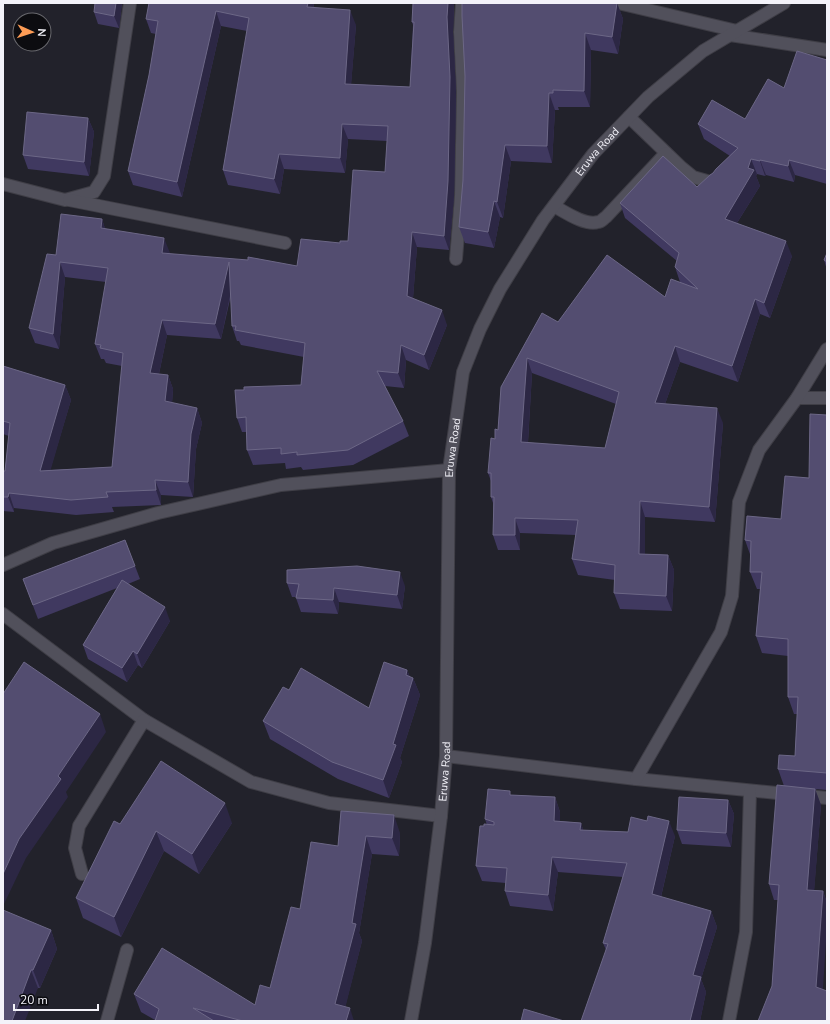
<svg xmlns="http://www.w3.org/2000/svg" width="830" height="1024" font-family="'Nunito Sans',sans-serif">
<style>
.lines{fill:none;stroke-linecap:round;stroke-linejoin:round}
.lane-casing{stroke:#3f3e46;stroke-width:14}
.street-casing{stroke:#3f3e46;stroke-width:14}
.secondary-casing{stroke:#3f3e46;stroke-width:14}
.lane{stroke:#51505b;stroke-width:12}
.street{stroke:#51505b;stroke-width:12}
.secondary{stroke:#51505b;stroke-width:12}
.wall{fill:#403960;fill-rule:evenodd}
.shaded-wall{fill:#2c2744}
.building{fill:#534d70;stroke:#6c6786;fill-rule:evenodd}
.labels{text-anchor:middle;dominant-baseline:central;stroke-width:3.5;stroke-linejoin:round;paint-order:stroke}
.street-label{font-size:11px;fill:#f3f2f9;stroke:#0c0c10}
</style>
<rect width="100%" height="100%" fill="#22222b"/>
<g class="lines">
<defs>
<g id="lane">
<polyline points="629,117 682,168 693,177 714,183"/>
<path d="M554,206C565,212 585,226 598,222C601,222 603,219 606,217L666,153"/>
<polyline points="456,259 461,196 463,92 460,32 462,3"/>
</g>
<g id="street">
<polyline points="618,3 737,31"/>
<polyline points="730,35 827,50"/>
<polyline points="3,184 65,200 94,192 104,176 130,3"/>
<polyline points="69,200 285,243"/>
<polyline points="797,398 827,398"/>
<polyline points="3,565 53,543 158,513 281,485 449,470"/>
<polyline points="3,614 144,720 251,782 329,803 441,816"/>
<polyline points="446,756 636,779 827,798"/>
<polyline points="636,779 721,632 732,596 739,502 759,450 797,398 827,349"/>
<polyline points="82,874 75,848 79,826 144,720"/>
<polyline points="107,1021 127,950"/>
<polyline points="729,1021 746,932 750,791"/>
</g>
<g id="secondary">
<path id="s1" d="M411,1021L425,943L441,816L446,756L449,470L463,372L480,329L500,289L543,220L593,154L648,97L703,51L784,3"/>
</g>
</defs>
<!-- lane casing -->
<use href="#lane" class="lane-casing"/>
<!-- street casing -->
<use href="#street" class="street-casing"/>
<!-- secondary casing -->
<use href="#secondary" class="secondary-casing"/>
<!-- lane -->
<use href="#lane" class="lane"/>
<!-- street -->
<use href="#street" class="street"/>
<!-- secondary -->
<use href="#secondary" class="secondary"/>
</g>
<!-- wall -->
<g class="wall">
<polygon points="122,3 119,28 98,24 94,12"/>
<polygon points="149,3 314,3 314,7 356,25 351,84 410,87 413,25 412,22 413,3 454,3 454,4 453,32 456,92 454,196 449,250 417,247 413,298 447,325 429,370 406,360 404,388 385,386 403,421 409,436 353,465 303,470 301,467 286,469 285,463 253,465 247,450 247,432 242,432 237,418 301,385 304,357 241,345 239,341 237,341 232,326 231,295 221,339 167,335 159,374 168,375 173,389 172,403 197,408 202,423 196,449 193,497 161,495 161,505 112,507 114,512 76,515 14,508 14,512 3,511 3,471 5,471 9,436 3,434 3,366 65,385 71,400 50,470 112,467 122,366 106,363 104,359 101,359 95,344 106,282 65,277 59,349 35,343 29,328 56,255 102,219 105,229 170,254 297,266 340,243 348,241 385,172 387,141 348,139 345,173 284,169 280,194 228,185 223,170 247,31 221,26 182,197 133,185 128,171 149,75 156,34 151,33 146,19"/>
<polygon points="617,3 623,19 618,54 591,50 590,107 558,107 559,110 555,110 552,163 511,161 503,218 500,217 494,248 465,243 459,227 463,180 465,76"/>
<path d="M827,60V184L795,175L794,182L766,175L765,176L757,174L756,176L760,186L737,223L792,256L770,318L760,314L738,382L680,362L665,404L723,423L715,522L645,517V554L668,555L674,570L672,611L620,609L614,593L615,580L578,575L572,559L576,535L520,533V550H498L493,535V503L491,497V481L488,473L495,439L498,430L501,387L558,322L665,297L680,282L675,267L677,261L625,218L620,203L697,187L713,173L730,156L704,139L698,124L745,119L784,88ZM532,373L616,404L605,448L528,443Z"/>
<polygon points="88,118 94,132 89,176 28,169 23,155"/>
<polygon points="827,253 827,270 824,260"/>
<polygon points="827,415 827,790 803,788 815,789 821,805 814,890 823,891 827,903 827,927 772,986 778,900 774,900 769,884 784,786 778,769 795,756 797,714 794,714 788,697 788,656 762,653 756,636 760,589 757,589 750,572 751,557 745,540 781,519 809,478"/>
<polygon points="125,540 140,579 128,584 170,621 142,668 138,665 127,682 88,659 83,645 117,588 38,619 23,579"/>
<polygon points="287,583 405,586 402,609 339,602 338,614 301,612 296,598 296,597 292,597"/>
<polygon points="407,670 410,677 413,678 420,695 400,758 402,762 389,798 338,779 270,739 263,721 289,690 369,708"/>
<polygon points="511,795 555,797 560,812 560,821 581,823 583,830 675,836 661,897 711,911 717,927 701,979 706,992 700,1021 581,1021 606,950 603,943 623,877 558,872 553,911 510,906 505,891 506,883 482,881 476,866 484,826 487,825 485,819"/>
<polygon points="728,800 734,814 731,847 682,844 677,830"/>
<polygon points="341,811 400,833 399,856 372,854 359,933 362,941 345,1007 354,1021 155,1021 155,1020 141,1012 134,994 255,1005 270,988 300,909 338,846"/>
<polygon points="232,823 199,874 164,851 121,937 83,918 76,898 120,824"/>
<polygon points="51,930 57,949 40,988 38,988 3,1021"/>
</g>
<!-- shaded-wall -->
<g class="shaded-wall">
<polygon points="116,3 122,3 119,28 114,16"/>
<polygon points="308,3 314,3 313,22 307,7"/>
<polygon points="448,3 454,3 454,4 453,32 456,92 454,196 449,250 444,236 447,17"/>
<polygon points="617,3 623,19 618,54 612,37"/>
<polygon points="350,10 356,25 350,98 345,84"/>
<polygon points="216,11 221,26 182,197 177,182"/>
<polygon points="585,33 591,50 590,107 584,91"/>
<polygon points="549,93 555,110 552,163 547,146"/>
<polygon points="88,118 94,132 89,176 84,162"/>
<polygon points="342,124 348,139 345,173 340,158"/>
<polygon points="505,145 511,161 503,218 497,202"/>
<polygon points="279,154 284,169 280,194 274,179"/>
<polygon points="751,159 757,174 756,176 760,186 730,234 725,219 748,168"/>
<polygon points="760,160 766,175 765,176 760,161"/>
<polygon points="789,160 795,175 794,182 788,166"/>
<polygon points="494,201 500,217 494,248 488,232"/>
<polygon points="102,219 107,234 101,228"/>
<polygon points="412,232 417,247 412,311 407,296"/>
<polygon points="164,238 170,253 167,268 162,253"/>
<polygon points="786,241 792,256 770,318 764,303"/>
<polygon points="60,262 65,277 59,349 53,334"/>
<polygon points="229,262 234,277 221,339 215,324"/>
<polygon points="755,299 760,314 738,382 732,366"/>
<polygon points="442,310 447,325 429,370 424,355"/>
<polygon points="162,320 167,335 156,388 150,373"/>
<polygon points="401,345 406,360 404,388 398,373"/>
<polygon points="675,346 680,362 660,418 655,403"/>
<polygon points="527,358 532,373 527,457 521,442"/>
<polygon points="168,375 173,389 171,416 165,401"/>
<polygon points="65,385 71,400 46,486 40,471"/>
<polygon points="197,408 202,423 196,449 193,497 188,482 191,434"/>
<polygon points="717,408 723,423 715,522 709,507"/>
<polygon points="155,480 161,495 161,505 156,490"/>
<polygon points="9,493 14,508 14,512 8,497"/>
<polygon points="640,501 645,517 645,569 639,554"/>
<polygon points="515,518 520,533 520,550 515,535"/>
<polygon points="668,555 674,570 672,611 666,596"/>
<polygon points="400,572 405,586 402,609 397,595"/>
<polygon points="334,588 339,602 338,614 333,600"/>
<polygon points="165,607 170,621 142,668 137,654"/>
<polygon points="133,651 138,665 127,682 122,668"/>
<polygon points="407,670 412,682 413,678 420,695 400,758 402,762 389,798 383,780 393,744 406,675"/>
<polygon points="100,714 106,732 66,792 68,797 26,858 3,906 3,874 19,839 58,776"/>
<polygon points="815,789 821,805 813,906 807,890"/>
<polygon points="555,797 560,812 560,836 554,821"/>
<polygon points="728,800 734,814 731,847 726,833"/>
<polygon points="225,803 232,823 199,874 192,854"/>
<polygon points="394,815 400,833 399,856 392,838"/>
<polygon points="669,821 675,836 658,909 652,894"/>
<polygon points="581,823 586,838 580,830"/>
<polygon points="156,831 164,851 121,937 114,917"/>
<polygon points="366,836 372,854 359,933 362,941 342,1021 335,1004 352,923"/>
<polygon points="552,857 558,872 553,911 548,895"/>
<polygon points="823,891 827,903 827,927 822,1003 816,987"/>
<polygon points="711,911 717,927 701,979 706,992 700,1021 690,1021 693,975"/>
<polygon points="51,930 57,949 40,988 33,970"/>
<polygon points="31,970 38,988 25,1021 12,1021"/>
<polygon points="350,1008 354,1021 346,1021"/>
</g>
<!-- building -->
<g class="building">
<polygon points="95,3 116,3 114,16 94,12"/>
<polygon points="149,3 308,3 307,7 350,10 345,84 410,87 414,22 412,22 413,3 448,3 447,17 450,77 448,181 444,236 412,232 407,296 442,310 424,355 401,345 398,373 377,371 403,421 348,450 297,455 297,452 281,454 281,448 247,450 246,417 237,418 235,390 244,390 244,387 301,385 305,343 235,330 236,326 232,326 229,262 215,324 162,320 150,373 168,375 165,401 197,408 191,434 188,482 155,480 156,490 106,492 108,497 71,500 9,493 8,497 3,497 3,471 5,471 10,423 3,421 3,366 65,385 40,471 112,467 123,353 100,348 101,345 95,344 108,268 60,262 53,334 29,328 47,254 56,255 61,214 102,219 101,228 164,238 162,253 248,260 248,257 297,266 301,239 340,243 340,241 348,241 353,170 385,172 388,126 342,124 340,158 279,154 274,179 223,170 249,18 216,11 177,182 128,171 149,75 158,21 146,19"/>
<polygon points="462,3 617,3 612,37 585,33 584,91 553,90 553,93 549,93 547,146 505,145 497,202 494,201 488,232 459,227 463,180 465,76 462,16"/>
<path d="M797,51L827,60V170L789,160L788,166L760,160V161L751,159L748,168L754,170L725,219L786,241L764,303L755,299L732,366L675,346L655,403L717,408L709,507L640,501L639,554L668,555L666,596L614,593L615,565L572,559L578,520L515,518V535H493L494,497H491V473H488L491,438L495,439V429L498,430L501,387L542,313L558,322L607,255L665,297L671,279L698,289L675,267L679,253L620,203L663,156L697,187L710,175L713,173L716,169L738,148L698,124L712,100L745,119L768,79L784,88ZM527,358L619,392L605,448L521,442Z"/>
<polygon points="27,112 88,118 84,162 23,155"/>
<polygon points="827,253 827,262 824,260"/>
<polygon points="810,414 827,415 827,773 778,769 779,755 795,756 798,697 788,697 788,639 756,636 762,572 750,572 751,541 745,540 747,516 781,519 785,476 809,478"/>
<polygon points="125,540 135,566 33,605 23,579"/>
<polygon points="357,566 400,572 397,595 334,588 333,600 296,598 299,584 287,583 287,570"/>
<polygon points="122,580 165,607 137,654 133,651 122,668 83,645"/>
<polygon points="24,662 100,714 58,776 61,779 19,839 3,874 3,694"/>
<polygon points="384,662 407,670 406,675 413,678 393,744 396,745 383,780 332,762 263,721 283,687 289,690 301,668 369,708"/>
<polygon points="161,761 225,803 192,854 156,831 114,917 76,898 114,821 120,824"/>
<polygon points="777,785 815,789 807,890 823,891 816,987 827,991 827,1021 758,1021 772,986 779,885 769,884"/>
<polygon points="488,789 510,791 510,795 555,797 554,821 581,823 580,830 628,832 631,817 647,821 648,816 669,821 652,894 711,911 693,975 701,977 690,1021 581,1021 608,944 603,943 627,863 552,857 548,895 505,891 507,868 476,866 480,826 484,826 484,824 494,825 494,822 485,819"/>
<polygon points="679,797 728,800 726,833 677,830"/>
<polygon points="341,811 394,815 392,838 366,836 352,923 356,924 335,1004 350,1008 346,1021 243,1021 193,1008 214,1021 155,1021 159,1009 134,994 162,948 255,1005 260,985 270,988 291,907 300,909 311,842 338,846"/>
<polygon points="3,910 51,930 33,970 31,970 12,1021 3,1021"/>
<polygon points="524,1009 564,1021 521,1021"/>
</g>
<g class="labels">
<!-- street labels -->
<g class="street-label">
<text stroke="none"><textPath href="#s1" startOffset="912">Eruwa Road</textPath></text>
<text stroke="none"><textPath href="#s1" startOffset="576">Eruwa Road</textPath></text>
<text stroke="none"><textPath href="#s1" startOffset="252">Eruwa Road</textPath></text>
</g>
</g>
<!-- border -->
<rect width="830" height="1024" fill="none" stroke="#f3f2f9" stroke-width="8"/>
<!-- north arrow -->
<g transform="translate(32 32) rotate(93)"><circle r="19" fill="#0c0c10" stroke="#68686d"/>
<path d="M0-3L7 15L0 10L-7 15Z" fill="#fd9c56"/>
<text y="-6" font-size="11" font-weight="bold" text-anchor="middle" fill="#f3f2f9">N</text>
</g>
<!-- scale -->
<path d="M14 1004v6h84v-6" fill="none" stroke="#f3f2f9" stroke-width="2"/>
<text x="20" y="1004" font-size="12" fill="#f3f2f9" stroke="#0c0c10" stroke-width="3" paint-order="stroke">20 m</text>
</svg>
